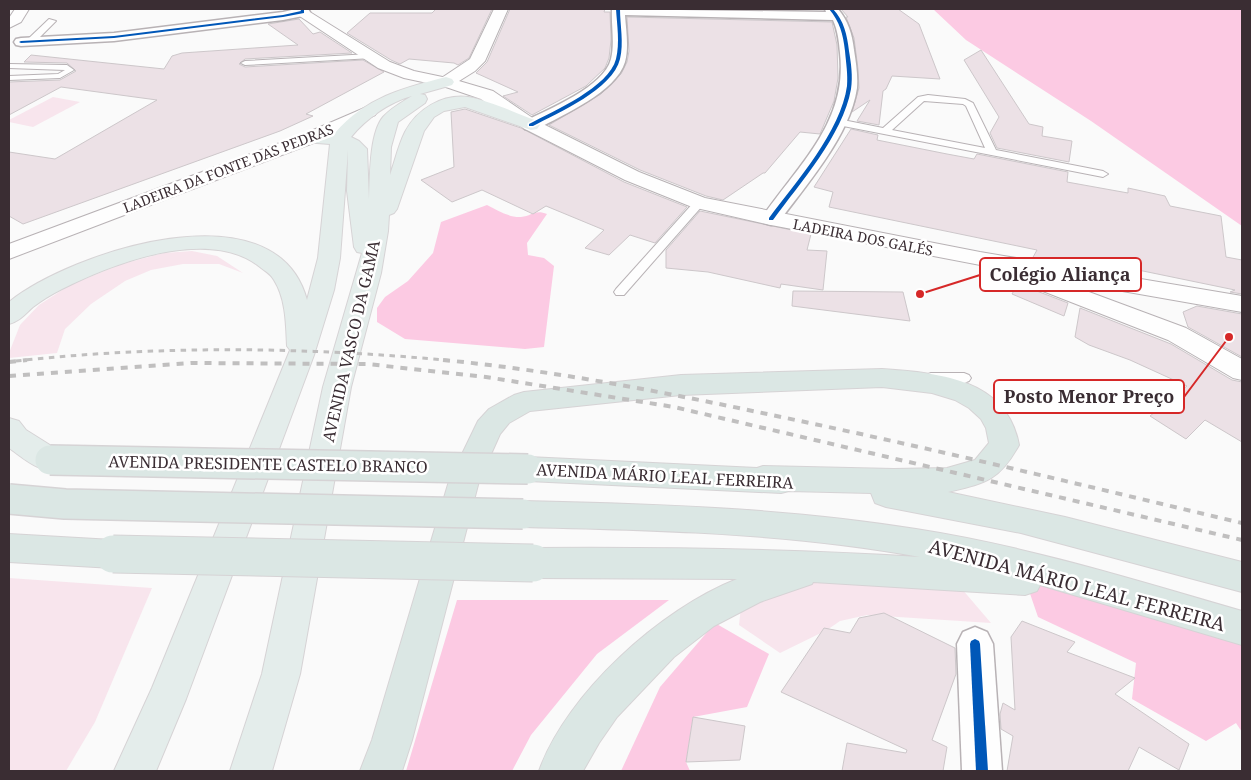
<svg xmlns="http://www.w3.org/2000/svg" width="1251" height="780" font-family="'Noto Serif',serif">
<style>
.green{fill:#f8e5ed}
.forest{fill:#fccae3}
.building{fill:#ece1e6;stroke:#cdc7ca}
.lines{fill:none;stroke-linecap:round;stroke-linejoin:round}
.service-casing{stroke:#b8b2b5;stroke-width:2}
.minor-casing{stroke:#b8b2b5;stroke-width:3}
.tertiary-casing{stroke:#b8b2b5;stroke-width:2}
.secondary-casing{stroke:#b8b2b5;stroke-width:2}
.primary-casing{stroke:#d6d3d5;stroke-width:2}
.trunk-casing{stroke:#d6d3d5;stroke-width:2}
.service{fill:#fefefe;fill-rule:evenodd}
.minor{fill:#fefefe;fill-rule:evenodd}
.tertiary{fill:#fefefe;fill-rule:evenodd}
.secondary{fill:#fefefe;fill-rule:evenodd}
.primary{fill:#e4edeb;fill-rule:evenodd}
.trunk{fill:#dbe7e4;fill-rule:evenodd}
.rail-far1{stroke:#c0bfbf;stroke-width:3;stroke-dasharray:5.5 5.5;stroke-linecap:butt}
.rail{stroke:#c0bfbf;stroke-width:4;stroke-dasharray:7 7;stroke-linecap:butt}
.trunk-bridge-far1-casing{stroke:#d6d3d5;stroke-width:32;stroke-linecap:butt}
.trunk-bridge-casing{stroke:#d6d3d5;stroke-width:39;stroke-linecap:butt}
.trunk-bridge-far1{stroke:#dbe7e4;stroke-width:29}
.trunk-bridge{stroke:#dbe7e4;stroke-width:37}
.cycleway-casing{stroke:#fff;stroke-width:3}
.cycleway{fill:#0057b8;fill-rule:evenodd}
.labels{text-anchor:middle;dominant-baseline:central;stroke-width:5;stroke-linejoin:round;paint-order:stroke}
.far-street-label{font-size:14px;fill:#3a2d33;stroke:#fff}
.street-label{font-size:16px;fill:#3a2d33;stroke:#fff}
.near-street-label{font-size:19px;fill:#3a2d33;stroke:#fff}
.leader{fill:none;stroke:#d62828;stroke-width:2}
.callout-dot{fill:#d62828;stroke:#fff;stroke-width:2}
.callout{fill:#fff;stroke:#d62828;stroke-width:2}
.callout-label{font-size:18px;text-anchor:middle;font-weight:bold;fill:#3a2d33}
</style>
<rect width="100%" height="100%" fill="#fafafa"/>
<!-- green -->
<g class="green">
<polygon points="53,97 80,102 33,127 9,122 9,120"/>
<polygon points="192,251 217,256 243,273 219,264 183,264 151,270 125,281 91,304 65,329 57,353 9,358 9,353 20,325 39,305 70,285 122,264 164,253"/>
<polygon points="938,561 991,623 867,615 840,621 827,630 780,653 739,625 741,607 797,577"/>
<polygon points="9,578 152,588 95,722 66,771 9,771"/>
</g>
<!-- forest -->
<g class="forest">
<polygon points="933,9 1242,9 1242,226 1091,121 966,40"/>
<path d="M487,205C497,210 510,218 521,217C532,216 535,209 547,214L527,243L528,255L544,258L554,266L544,347L525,349L405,339L377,322V308L385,297L408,281L433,253L441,222Z"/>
<polygon points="1025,579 1226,620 1242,628 1242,732 1236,723 1206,741 1132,699 1136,663 1038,617"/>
<polygon points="457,600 669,600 597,654 531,735 512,771 406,771"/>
<polygon points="715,623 769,654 747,707 693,717 686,762 690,771 621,771 660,687"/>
</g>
<!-- building -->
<g class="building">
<polygon points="436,9 492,9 469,58 458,65 454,63 409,59 400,64 391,60 347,33 370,13 432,13"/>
<polygon points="510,9 605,9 604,12 610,12 611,40 609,58 605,68 586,86 532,115 503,96 518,92 476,73 487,62"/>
<polygon points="841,9 898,9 919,24 940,79 892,76 886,89 883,91 879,125 857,121 870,100 852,112 859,88 858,69 854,38 846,17 848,17"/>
<polygon points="627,17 832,22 837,45 838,78 834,101 820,134 800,132 765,173 763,173 723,200 706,196 640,170 549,125 601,94 621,74 627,62 629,51"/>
<polygon points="299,19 313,34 320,32 352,53 245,59 239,64 245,67 363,60 384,72 306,114 313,116 280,131 23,224 9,216 9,152 55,159 157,100 61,87 9,115 9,82 60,80 76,71 67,63 24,62 31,55 164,69 172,56 182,53 298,45 268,24"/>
<polygon points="981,50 1029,124 1043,127 1042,136 1072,141 1069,162 997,148 990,133 999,117 964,60"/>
<polygon points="465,109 521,128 624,182 687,207 655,243 630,235 609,255 585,248 604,230 546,206 533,214 482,190 452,202 421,180 454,167 451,112"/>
<polygon points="851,129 878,135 877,140 947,154 974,159 977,154 1068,172 1067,182 1128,193 1128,188 1165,196 1170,206 1221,216 1226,257 1242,260 1242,294 1230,292 1235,290 1080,258 1078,267 1032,259 1037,250 829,207 833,192 814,187"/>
<polygon points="700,211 811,234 807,250 827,251 823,290 781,284 780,288 708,272 666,268 666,250"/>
<polygon points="1023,275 1028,276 1024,281 1029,288 1068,303 1064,316 1012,294"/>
<polygon points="793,291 903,292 910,321 792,306"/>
<polygon points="1197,306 1242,314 1242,357 1188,327 1183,312"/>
<polygon points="1080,308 1171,344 1232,380 1242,382 1242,442 1205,420 1186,439 1150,416 1187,386 1130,360 1089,345 1075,337"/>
<polygon points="884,613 955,648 956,674 932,740 947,747 943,771 842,771 847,743 906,753 907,750 781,692 824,628 850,633 859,618"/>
<polygon points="1022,621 1075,642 1067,652 1135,678 1115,694 1189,744 1179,770 1139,747 1128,771 1007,771 1013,736 1001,729 1000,714 1003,703 1015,710 1011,637"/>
<polygon points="693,717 745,726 740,760 686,762"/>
</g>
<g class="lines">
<defs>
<g id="service">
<polygon points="49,19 56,21 33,44 27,44 27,40"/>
<polygon points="370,54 374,56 373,58 245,65 241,63 245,61"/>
<polygon points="9,64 67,65 74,70 60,78 9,80 9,76 58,74 65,70 9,68"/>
<path d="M928,95L965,99L973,103L996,150L1103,171L1108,174L1103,177L838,125L834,122L838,119L883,128L918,97ZM924,101L963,104L966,106L985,148L892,130Z"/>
<polygon points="699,200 703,201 704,203 703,205 624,295 616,295 614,292 616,289 695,201"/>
<polygon points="931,373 964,373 969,375 971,378 969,381 964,383 926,381 924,378 926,375"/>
</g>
<g id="minor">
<polygon points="296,9 308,9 310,12 308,15 283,20 114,41 21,46 16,45 14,42 16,39 21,38 114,33 283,12"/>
<path d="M612,9L826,12L825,9H838C848,21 852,33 854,50C856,63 858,75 857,88C850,136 806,185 778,223L771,225L764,223L761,219C797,166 848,123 840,53C839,42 838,31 833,20L625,15C626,30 629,47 625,62C616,92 563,115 537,129L531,130L525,129L522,125L525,121C549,109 604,87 611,59C615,43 611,25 612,9Z"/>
<polygon points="975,627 987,632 993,644 1002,771 962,771 957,644 963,632"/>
</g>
<polygon id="tertiary" points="289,9 305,9 390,62 414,71 452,79 454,82 452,85 446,87 404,78 378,68"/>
<g id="secondary">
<polygon points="15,9 29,9 21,22 9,28 9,18"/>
<polygon points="494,9 508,9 485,61 475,71 459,81 493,91 537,121 639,172 705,198 980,252 1242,296 1242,312 1054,279 1186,328 1242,359 1242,380 1233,378 1168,340 1030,286 1026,281 1030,276 1033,275 771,225 692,207 625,180 525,129 481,99 440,85 438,82 440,79 470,59"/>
<polygon points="369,106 375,107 378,111 375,115 316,142 9,259 9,244 304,134"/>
</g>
<g id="primary">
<path d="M446,77L452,79L454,82L452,85L420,94L425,95L427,99L425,103L398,122L391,147L390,175C395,161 398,146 405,132C417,109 442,94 468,97C488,100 518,114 537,121L540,125L537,129L531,130L465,107L444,111L434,117L424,131L397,209L394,213L389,215L388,231L381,273L351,387L300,674L272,771H230L262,674L323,387L362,253L357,252L354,247L347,191L348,150L340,258L334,290L314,355L186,699L156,771H114L152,688L288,355L290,350L287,346C286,324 286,299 274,280C271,274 265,271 260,267C209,226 114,263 62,289C52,294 42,300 33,307C25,314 20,321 9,324V302C71,252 276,184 307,300L318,258L330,144L304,142L301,138L304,134L335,133C365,98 403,88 446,77ZM412,96C402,102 391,108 383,117C369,134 370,178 369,200L367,149L359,141L351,137C366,119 389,102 412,96Z"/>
<path d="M9,418L19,421L26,430L61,452L65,460L61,468C40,475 25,459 9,448Z"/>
</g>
<g id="trunk">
<path d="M882,369C938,373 1007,378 1019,445C999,481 986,483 948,492L1065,517L1242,562V592L1021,533L886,507L875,503L871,493L789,491L781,493L528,481L517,477L513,469L517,461L528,457L757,468L763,466L894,469L947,468L975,460L989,443L986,428L981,419L969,408L955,400L932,393L882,387L681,395L530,411L509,423L500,434L479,481L412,740L402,771H360L372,740L449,481L478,421L489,409L514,395L524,392L681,375Z"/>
<path d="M523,501C654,504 786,508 916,529C1026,546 1135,580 1242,611V645L1040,585L1037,591L1025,595L813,582L812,584L760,602L714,626L674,657L617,717L599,743L583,771H539C567,693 661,609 737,579L533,578L521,573L516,563L521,553L533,548C662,547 791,549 920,557C789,533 656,530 523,527L512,523L507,514L512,505Z"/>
<polygon points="9,534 113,540 125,544 130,554 125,564 113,568 9,562"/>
</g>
</defs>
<!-- service casing -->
<use href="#service" class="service-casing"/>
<!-- minor casing -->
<use href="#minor" class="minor-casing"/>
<!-- tertiary casing -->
<use href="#tertiary" class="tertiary-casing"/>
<!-- secondary casing -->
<use href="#secondary" class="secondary-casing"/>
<!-- primary casing -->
<use href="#primary" class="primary-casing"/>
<!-- trunk casing -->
<use href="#trunk" class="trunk-casing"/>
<!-- service -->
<use href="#service" class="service"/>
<!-- minor -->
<use href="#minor" class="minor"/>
<!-- tertiary -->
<use href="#tertiary" class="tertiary"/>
<!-- secondary -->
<use href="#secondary" class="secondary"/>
<!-- primary -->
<use href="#primary" class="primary"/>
<!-- trunk -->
<use href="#trunk" class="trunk"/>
<!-- rail-far1 -->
<path class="rail-far1" d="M16,361C162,345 309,347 455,361"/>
<!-- rail -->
<g class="rail">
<path d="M443,360C559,371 673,394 786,418C939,450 1090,487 1242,523"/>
<polyline points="9,362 27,360"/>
<polyline points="9,376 192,363 367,364 486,377 674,407 1242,540"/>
</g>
<defs>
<g id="trunk-bridge-far1">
<polyline points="50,460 528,469"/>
<polyline points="9,499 65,504 523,514"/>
</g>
<polyline id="trunk-bridge" points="113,554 533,563"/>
</defs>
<!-- trunk-bridge-far1 casing -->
<use href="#trunk-bridge-far1" class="trunk-bridge-far1-casing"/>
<!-- trunk-bridge casing -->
<use href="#trunk-bridge" class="trunk-bridge-casing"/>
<!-- trunk-bridge-far1 -->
<use href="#trunk-bridge-far1" class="trunk-bridge-far1"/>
<!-- trunk-bridge -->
<use href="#trunk-bridge" class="trunk-bridge"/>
<defs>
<g id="cycleway">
<polygon points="300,9 304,9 304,13 283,17 114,38 21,43 19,42 21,41 114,36 283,15 301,11"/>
<path d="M616,9H620C620,25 624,43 620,59C613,89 558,113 533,126H529V124C554,111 609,87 616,59C620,43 617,25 616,9Z"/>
<path d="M829,9H833C844,21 847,34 849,51C851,63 853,76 851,89C843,135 800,183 773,220H769V218C796,182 841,131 847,86C848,74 846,63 845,51C843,34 840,22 829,9Z"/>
<polygon points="975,639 979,641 980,644 988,771 976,771 970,644 971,641"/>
</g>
</defs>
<!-- cycleway casing -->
<use href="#cycleway" class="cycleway-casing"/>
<!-- cycleway -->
<use href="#cycleway" class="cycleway"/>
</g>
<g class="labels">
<!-- far-street labels -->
<g class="far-street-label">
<text transform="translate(228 168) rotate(-21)">LADEIRA DA FONTE DAS PEDRAS</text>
<text transform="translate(863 237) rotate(11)">LADEIRA DOS GALÉS</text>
</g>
<!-- street labels -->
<g class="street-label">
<text transform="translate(351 341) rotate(-77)">AVENIDA VASCO DA GAMA</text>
<text transform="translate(268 464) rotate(1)">AVENIDA PRESIDENTE CASTELO BRANCO</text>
<text transform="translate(665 476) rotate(3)">AVENIDA MÁRIO LEAL FERREIRA</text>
</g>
<!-- near-street labels -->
<g class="near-street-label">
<text transform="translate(1077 585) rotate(15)">AVENIDA MÁRIO LEAL FERREIRA</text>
</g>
</g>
<!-- callouts -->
<path class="leader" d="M920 294L980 275M1229 337L1184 397"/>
<g class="callout-dot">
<circle cx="920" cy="294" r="5"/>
<circle cx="1229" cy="337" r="5"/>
</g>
<g class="callout">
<rect x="980" y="258" width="161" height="33" rx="5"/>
<rect x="994" y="380" width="190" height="33" rx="5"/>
</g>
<g class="callout-label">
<text x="1060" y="281">Colégio Aliança</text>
<text x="1089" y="403">Posto Menor Preço</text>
</g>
<!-- border -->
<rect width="1251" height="780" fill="none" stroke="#3a2d33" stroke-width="20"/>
</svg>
